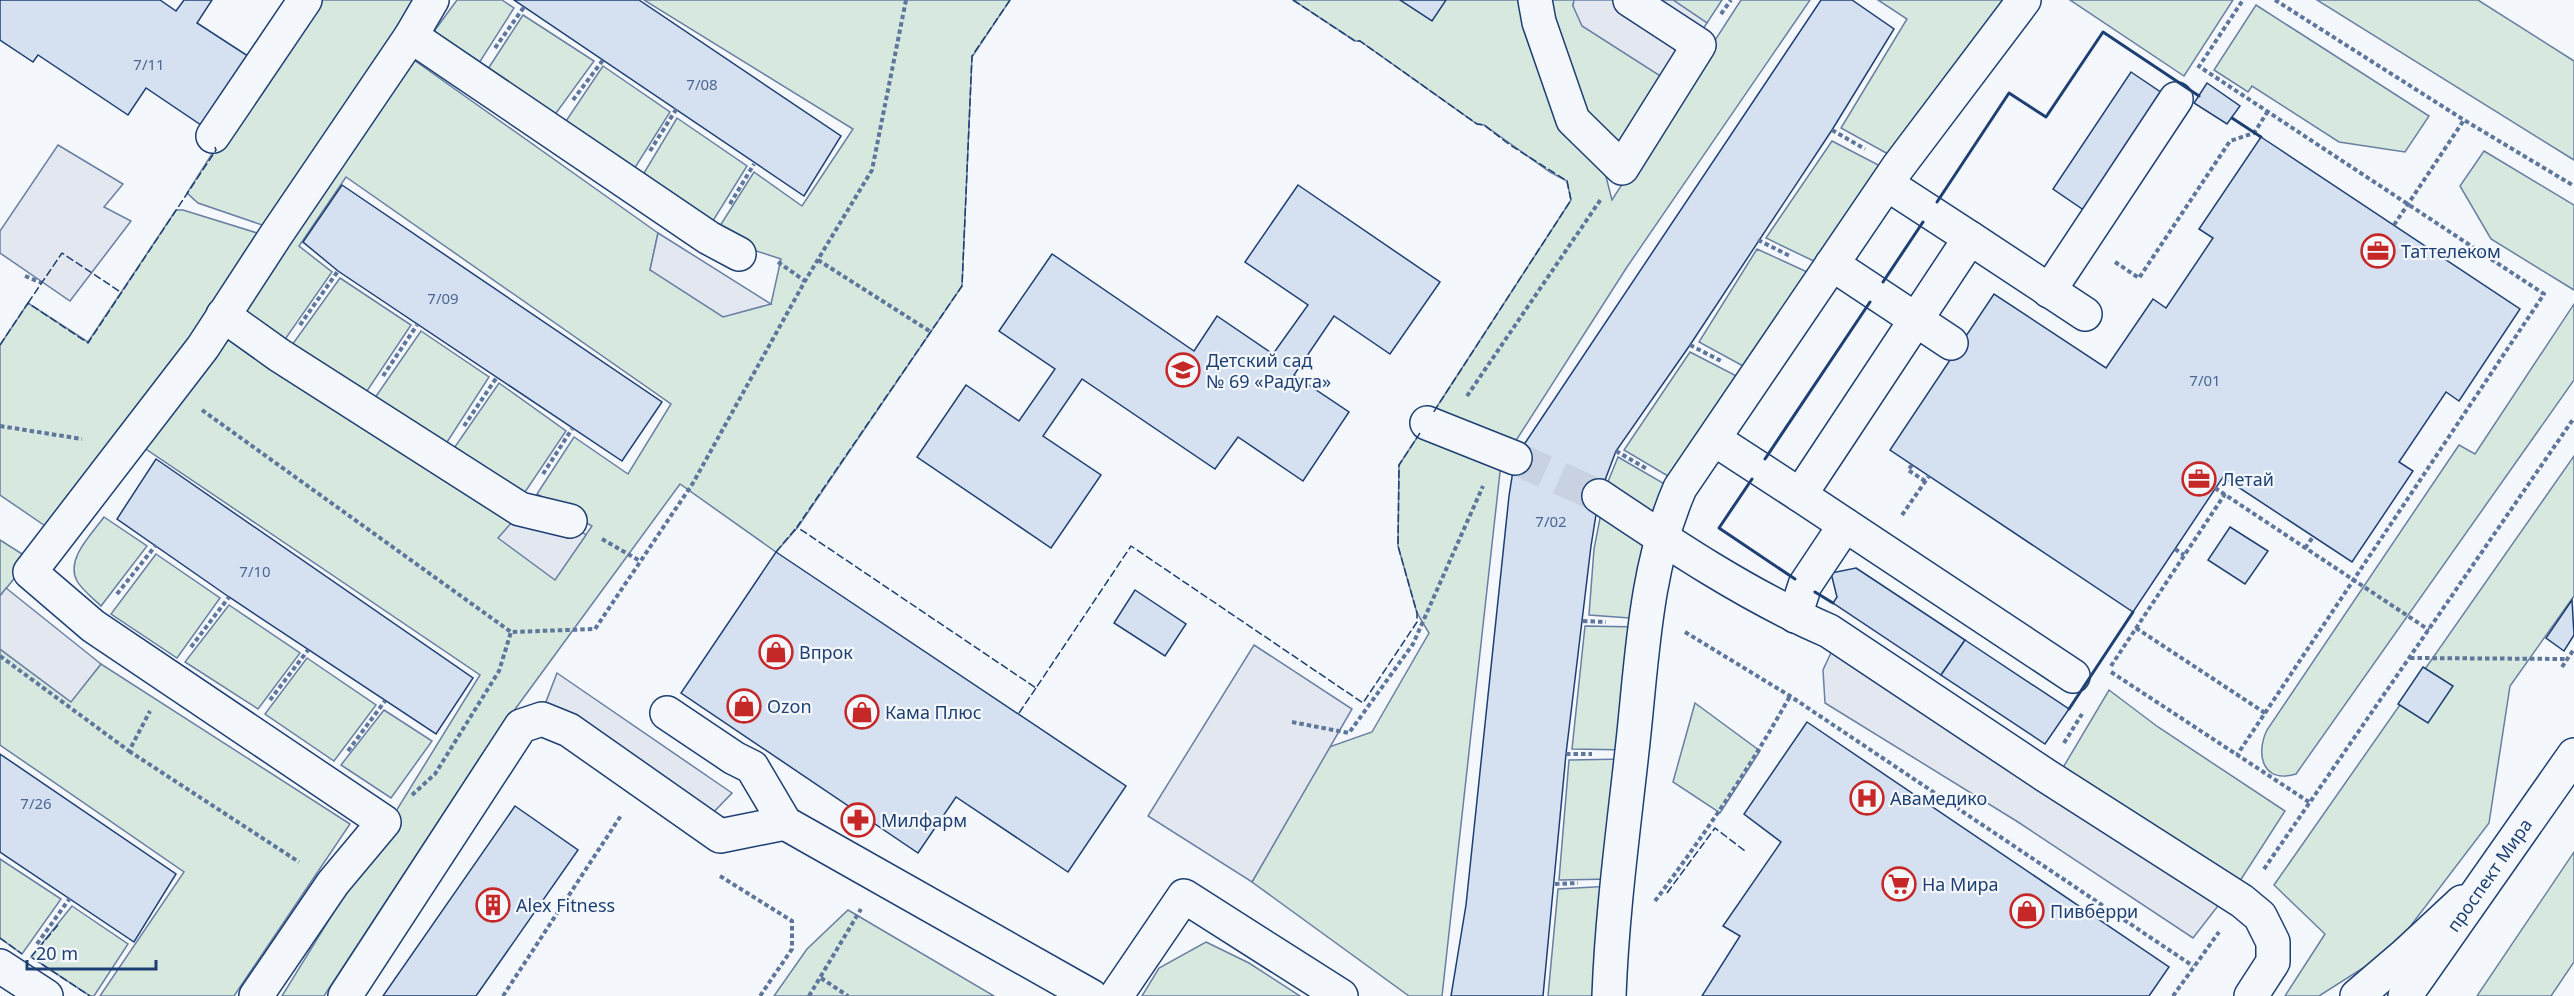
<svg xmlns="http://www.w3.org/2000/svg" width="2574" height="996" font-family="'Noto Sans',sans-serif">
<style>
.green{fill:#d7e8df;stroke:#687fa3;stroke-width:1.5}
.parking{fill:#e3e8f0;stroke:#687fa3;stroke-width:1.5}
.building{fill:#d5e0f0;stroke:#1d3f73;stroke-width:1.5}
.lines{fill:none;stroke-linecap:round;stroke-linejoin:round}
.minor-tunnel{stroke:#c9d2e0;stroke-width:33;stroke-dasharray:33 16;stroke-linecap:butt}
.minor-casing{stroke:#1d3f73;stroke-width:36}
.major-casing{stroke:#1d3f73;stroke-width:36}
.path{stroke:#5e769c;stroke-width:4;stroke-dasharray:4.5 3;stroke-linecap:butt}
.minor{stroke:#f4f7fb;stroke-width:33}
.major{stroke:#f4f7fb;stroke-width:33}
.fence{stroke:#1d3f73;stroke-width:1.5;stroke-dasharray:8 3;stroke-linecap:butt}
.wall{stroke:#1d3f73;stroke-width:3}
.labels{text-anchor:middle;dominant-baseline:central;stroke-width:4.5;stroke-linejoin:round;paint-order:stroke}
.number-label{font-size:15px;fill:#4b6792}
.poi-label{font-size:18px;fill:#1d3f73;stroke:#f4f7fb;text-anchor:start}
.street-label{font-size:18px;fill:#1d3f73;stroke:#f4f7fb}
</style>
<rect width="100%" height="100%" fill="#f4f7fb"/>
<!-- green -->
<g class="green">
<polygon points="310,0 420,0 271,228 198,203 187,193"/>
<polygon points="457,0 502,0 514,8 474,71 435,41 435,30"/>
<polygon points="644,0 1010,0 972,57 962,286 798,527 776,552 680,484 483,753 324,996 282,996 480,675 137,443 224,323 520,513 555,579 592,526 537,494 574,437 628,474 671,404 346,177 299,246 332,272 279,348 228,313 404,53 658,233 650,270 771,304 781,259 741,246 718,229 754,172 802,206 853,129"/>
<polygon points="1293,0 1522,0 1563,134 1604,169 1612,200 1741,0 1810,0 1627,267 1510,450 1436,408 1571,200 1567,181 1550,172 1484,125 1477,124 1360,41 1355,41"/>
<polygon points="1547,0 1574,0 1573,6 1668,81 1620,153 1583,118"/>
<polygon points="1673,0 1722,0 1707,23"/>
<polygon points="1878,0 2011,0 1897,159 1841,128 1907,19"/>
<polygon points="2070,0 2233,0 2184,76"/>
<polygon points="2317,0 2478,0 2574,61 2574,160"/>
<polygon points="2256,5 2429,116 2405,152 2339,142 2252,86 2248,92 2214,70"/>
<polygon points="523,15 594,61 551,120 484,75"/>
<polygon points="603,66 670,112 631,174 562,127"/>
<polygon points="677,118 747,166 711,224 641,178"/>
<polygon points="1832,141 1888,170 1824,266 1766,238"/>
<polygon points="2484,151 2574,205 2574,290 2491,239 2460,186"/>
<polygon points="176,210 183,210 267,236 54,532 0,495 0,345 28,303 88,342"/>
<polygon points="1757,249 1816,276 1754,372 1699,342"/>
<polygon points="340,278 411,325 361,400 287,352"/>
<path d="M2574,304V380L2296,774C2263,784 2255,755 2267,730L2459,445L2475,454Z"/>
<polygon points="421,331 489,377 442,450 370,405"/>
<polygon points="1690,352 1748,382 1678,482 1624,450"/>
<polygon points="499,383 566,431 521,498 450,454"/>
<polygon points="1424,427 1501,463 1442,996 1409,996 1252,882 1329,747 1372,732 1429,633 1417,613 1398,546 1399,465"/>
<polygon points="2574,456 2574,596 2510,686 2489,823 2393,949 2319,996 2285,996 2325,934 2274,885"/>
<polygon points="1618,457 1675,490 1659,532 1603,494"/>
<polygon points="1603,503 1658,540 1643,619 1589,615 1594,549"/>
<path d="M104,517L147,546L101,606C94,599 82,590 77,581C65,559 92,534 104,517Z"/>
<polygon points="0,540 30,559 0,596"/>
<polygon points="156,554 220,598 177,658 111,614"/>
<polygon points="229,605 300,653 258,709 185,662"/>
<polygon points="1585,626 1641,627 1629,750 1572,749"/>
<polygon points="0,649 70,701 101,664 350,824 234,996 100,996 184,872 0,745"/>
<polygon points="307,658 376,705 334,761 265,714"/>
<polygon points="2109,690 2158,727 2285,811 2238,884 2061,771"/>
<polygon points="1695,703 1760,751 1720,813 1673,782"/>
<polygon points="384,710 432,741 391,798 341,765"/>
<polygon points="1627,759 1613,879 1559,880 1569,760"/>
<polygon points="2574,852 2574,962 2551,996 2477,996"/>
<polygon points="0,859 61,899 22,954 0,938"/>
<polygon points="1612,886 1606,996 1548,996 1558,889"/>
<polygon points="72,906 128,944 94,996 90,996 31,957"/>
<polygon points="848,910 994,996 774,996 807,949"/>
<polygon points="1206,942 1249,963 1300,996 1142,996 1159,968"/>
</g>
<!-- parking -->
<g class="parking">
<polygon points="1574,0 1673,0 1707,23 1668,81 1582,26 1573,6"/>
<polygon points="58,145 123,184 104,207 131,221 70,301 0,253 0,231"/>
<polygon points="658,233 771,304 723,317 650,270"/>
<polygon points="520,513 568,523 586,535 555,580 498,538"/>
<polygon points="6,588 101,664 71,702 0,649 0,596"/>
<polygon points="1836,642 2221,902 2193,938 2018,822 1825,703 1823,670"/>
<polygon points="1254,645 1352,709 1252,882 1148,816"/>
<polygon points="557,673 732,793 707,819 544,707"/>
</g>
<!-- building -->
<g class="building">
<polygon points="0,0 160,0 176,11 184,0 212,0 197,23 251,58 204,127 146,88 128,115 38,55 33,62 0,40"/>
<polygon points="514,0 639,0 841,136 804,196"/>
<polygon points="1400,0 1446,0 1432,21"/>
<polygon points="1821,0 1852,0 1894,29 1832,130 1690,345 1616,451 1599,496 1591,546 1566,754 1543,996 1451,996 1466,905 1509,496 1515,458"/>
<polygon points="2131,72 2165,95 2091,215 2053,189"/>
<polygon points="2207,83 2240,106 2227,124 2194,103"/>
<polygon points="2261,137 2520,309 2459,401 2446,392 2399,462 2413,471 2352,562 2223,477 2133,612 1890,450 1994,294 2106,368 2153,299 2166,308 2213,238 2199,229"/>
<polygon points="342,185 662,402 622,461 338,271 303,242"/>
<polygon points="1298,185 1440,282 1390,354 1334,316 1294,375 1349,412 1303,481 1238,437 1215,469 1082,379 1043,436 1101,475 1051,548 917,457 966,385 1019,421 1055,369 999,331 1052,254 1194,351 1217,316 1273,354 1308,305 1245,262"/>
<polygon points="156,459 473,678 436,734 229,597 117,519"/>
<polygon points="2230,527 2268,551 2245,584 2208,560"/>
<polygon points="776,552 1126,786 1068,872 956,797 918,853 681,693"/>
<polygon points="1856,568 1965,640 1941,675 1833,603 1837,597 1831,573"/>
<polygon points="1135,590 1186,624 1165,656 1114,623"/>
<polygon points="2572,600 2574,635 2564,651 2546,638"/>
<polygon points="1965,640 2069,709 2045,744 1941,675"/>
<polygon points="2423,667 2453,686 2428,723 2398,704"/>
<polygon points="1807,722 2169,967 2149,996 1702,996 1740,936 1723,926 1781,842 1744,814"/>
<polygon points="0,754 176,874 134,942 0,852"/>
<polygon points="515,806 578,850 476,996 383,996"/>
</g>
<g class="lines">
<!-- minor-tunnel -->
<polyline class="minor-tunnel" points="1515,458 1599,496"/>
<defs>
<g id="minor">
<polyline points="1535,0 1539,22 1573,120 1622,168 1699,45 1630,0"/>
<polyline points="411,36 709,238 739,254"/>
<polyline points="213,136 305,0"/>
<polyline points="1887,184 1970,238"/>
<polyline points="1832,264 1951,343"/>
<polyline points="2049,291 2176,99"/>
<polyline points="223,315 279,355 520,509 570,521"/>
<polyline points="1427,423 1515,458"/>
<polyline points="1714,439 1800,495"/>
<path d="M1599,496C1672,545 1748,596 1829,631L2045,775L2242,901L2260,916L2273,942V962L2251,996"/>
<polyline points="1795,616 1805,585 1845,525"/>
<polyline points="2073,676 1800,495 1970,238 2085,314"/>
<polyline points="667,713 734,758 752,767 785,823 1091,996"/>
<polyline points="0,966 46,996"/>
<polyline points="256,996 333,883 384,822 93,626 30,572 203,347 276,235 411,36 432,0"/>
<polyline points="345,996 521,726 542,719 569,730 720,836 785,823"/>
<polyline points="1116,996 1184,896 1341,996"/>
<path d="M1609,996C1612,914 1623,833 1632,751C1642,664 1644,570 1680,488L1898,167L2024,0"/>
<polyline points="2357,996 2405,955 2462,902"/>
</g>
<polyline id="major" points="2405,996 2574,755"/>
</defs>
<!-- minor casing -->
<use href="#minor" class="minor-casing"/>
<!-- major casing -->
<use href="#major" class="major-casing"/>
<!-- path -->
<g class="path">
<polyline points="2275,0 2464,120 2574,186"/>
<polyline points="1721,14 1731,0"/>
<polyline points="495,48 524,7"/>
<polyline points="2198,68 2243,0"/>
<polyline points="2203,69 2544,294 2237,755"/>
<polyline points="573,100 603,60"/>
<polyline points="1832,130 1865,149"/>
<polyline points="650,151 677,108"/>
<polyline points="730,204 754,164"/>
<polyline points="2394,225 2464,120"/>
<polyline points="1758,240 1790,256"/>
<polyline points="818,260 931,332"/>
<polyline points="778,262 805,281"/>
<polyline points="2115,262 2139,278 2230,141 2254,133 2268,111"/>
<polyline points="25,276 42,283"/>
<polyline points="300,325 338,271"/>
<polyline points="1690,345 1721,361"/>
<polyline points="383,376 417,325"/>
<polyline points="1467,396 1601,199"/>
<polyline points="202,410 511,632"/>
<polyline points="0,426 82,439"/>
<polyline points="464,426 497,377"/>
<polyline points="1616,451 1647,469"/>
<polyline points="1912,465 1908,470 1925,481"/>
<polyline points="543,474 572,429"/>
<polyline points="2215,488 2429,630"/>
<polyline points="1902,515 1929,476"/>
<polyline points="602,539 640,561"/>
<polyline points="2305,548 2313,537"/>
<polyline points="2175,549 2184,555"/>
<polyline points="117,594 156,545"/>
<polyline points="1583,621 1606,622"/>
<polyline points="2136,628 2265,713"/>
<polyline points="1685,632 1790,696 2193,966"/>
<polyline points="191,647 229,597"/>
<polyline points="0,656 129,751 150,711"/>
<polyline points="2410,658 2567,659"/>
<polyline points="2111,666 2225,494"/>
<polyline points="2562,667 2574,649"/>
<polyline points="2111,672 2309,802"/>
<polyline points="270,700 308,650"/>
<polyline points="1292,722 1349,733 1413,644 1483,486"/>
<polyline points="2064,743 2082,714"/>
<polyline points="129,751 299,862"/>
<polyline points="348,751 385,701"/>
<polyline points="1566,754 1592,754"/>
<polyline points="412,795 435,774 499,671 511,632 595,629 693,483 805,281 872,170 906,0"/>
<polyline points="2264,869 2574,418"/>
<polyline points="720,876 792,921 792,949 760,996"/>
<polyline points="1555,884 1578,883"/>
<path d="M1655,901C1704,835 1750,768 1790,696"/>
<polyline points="37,944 70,898"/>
<polyline points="821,978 848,996"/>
<polyline points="503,996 622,814"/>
<polyline points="809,996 861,909"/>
<polyline points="2173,996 2219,932"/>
</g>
<!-- minor -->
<use href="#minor" class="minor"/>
<!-- major -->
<use href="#major" class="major"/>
<!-- fence -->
<g class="fence">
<polyline points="1010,0 972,56 962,286 797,527 1036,688 1131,546 1363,703 1417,622 1417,613 1398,546 1399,465 1420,433"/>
<polyline points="1293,0 1355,41 1360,41 1477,124 1484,125 1510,145 1567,181 1571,200 1433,413"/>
<polyline points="28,303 62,253 122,293"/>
<polyline points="0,345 28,303 88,343 216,150 215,147"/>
<polyline points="776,552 797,527"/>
<polyline points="1019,713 1036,688"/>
<polyline points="1667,893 1715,828 1745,851"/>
<polyline points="58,925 31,957 90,996"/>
<polyline points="0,938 22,954"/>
</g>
<!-- wall -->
<g class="wall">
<polyline points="2232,118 2261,137"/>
<polyline points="1937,202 2009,93 2046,117 2103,32 2199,96"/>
<polyline points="1883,282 1923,222"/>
<polyline points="1765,459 1870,302"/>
<polyline points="1752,479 1719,528 1795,579"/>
<polyline points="1815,592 1833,603"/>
<polyline points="2069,709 2133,612"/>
</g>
</g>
<!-- icons -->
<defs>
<symbol id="office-ring" viewBox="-11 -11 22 22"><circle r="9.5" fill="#f4f7fb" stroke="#c62828" stroke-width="1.5"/><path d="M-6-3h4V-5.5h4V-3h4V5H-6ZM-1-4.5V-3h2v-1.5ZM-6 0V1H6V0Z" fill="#c62828"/></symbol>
<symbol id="school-ring" viewBox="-11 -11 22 22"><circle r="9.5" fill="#f4f7fb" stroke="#c62828" stroke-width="1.5"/><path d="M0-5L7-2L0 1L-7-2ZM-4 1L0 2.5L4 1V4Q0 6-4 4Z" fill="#c62828"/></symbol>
<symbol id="shop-ring" viewBox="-11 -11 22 22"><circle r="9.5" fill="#f4f7fb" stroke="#c62828" stroke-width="1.5"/><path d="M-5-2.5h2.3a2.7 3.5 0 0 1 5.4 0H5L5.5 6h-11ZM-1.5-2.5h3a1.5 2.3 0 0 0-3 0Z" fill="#c62828"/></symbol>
<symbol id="hospital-ring" viewBox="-11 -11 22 22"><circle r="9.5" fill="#f4f7fb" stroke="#c62828" stroke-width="1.5"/><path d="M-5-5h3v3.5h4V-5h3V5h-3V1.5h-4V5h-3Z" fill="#c62828"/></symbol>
<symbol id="pharmacy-ring" viewBox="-11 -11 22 22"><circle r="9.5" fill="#f4f7fb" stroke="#c62828" stroke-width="1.5"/><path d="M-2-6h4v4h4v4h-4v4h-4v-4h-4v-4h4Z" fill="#c62828"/></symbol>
<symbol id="supermarket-ring" viewBox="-11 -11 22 22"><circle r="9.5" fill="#f4f7fb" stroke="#c62828" stroke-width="1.5"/><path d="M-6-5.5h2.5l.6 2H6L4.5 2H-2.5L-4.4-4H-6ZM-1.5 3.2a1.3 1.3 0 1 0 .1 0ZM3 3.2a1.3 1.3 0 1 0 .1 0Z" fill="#c62828"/></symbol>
<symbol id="building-ring" viewBox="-11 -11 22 22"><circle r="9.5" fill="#f4f7fb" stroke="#c62828" stroke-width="1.5"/><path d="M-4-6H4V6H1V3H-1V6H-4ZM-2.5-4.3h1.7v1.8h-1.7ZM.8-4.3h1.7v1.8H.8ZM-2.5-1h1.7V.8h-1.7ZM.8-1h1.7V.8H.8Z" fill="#c62828"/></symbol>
</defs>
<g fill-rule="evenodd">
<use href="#office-ring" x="2359" y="232" width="38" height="38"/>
<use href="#school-ring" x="1164" y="351" width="38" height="38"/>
<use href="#office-ring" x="2180" y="460" width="38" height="38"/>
<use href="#shop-ring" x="757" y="633" width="38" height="38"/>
<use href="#shop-ring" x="725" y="687" width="38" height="38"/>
<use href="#shop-ring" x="843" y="693" width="38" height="38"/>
<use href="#hospital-ring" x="1848" y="779" width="38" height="38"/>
<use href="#pharmacy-ring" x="839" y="801" width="38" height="38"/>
<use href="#supermarket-ring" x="1880" y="865" width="38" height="38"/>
<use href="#building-ring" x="474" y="886" width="38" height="38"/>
<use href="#shop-ring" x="2008" y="892" width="38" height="38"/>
</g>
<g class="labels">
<!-- number labels -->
<g class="number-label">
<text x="149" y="64">7/11</text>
<text x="702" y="84">7/08</text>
<text x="443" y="298">7/09</text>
<text x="2205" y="380">7/01</text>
<text x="1551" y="521">7/02</text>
<text x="255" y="571">7/10</text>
<text x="36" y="803">7/26</text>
</g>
<!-- poi labels -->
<g class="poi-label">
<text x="2401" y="251">Таттелеком</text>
<text x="1206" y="360">Детский сад<tspan x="1206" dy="21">№ 69 «Радуга»</tspan></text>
<text x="2222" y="479">Летай</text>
<text x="799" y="652">Впрок</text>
<text x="767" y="706">Ozon</text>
<text x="885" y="712">Кама Плюс</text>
<text x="1890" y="798">Авамедико</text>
<text x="881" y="820">Милфарм</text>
<text x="1922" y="884">На Мира</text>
<text x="516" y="905">Alex Fitness</text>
<text x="2050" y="911">Пивберри</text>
</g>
<!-- street labels -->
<g class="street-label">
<text transform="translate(2489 875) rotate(-55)">проспект Мира</text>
</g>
</g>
<!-- scale -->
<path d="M27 960v9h129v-9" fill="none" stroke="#1d3f73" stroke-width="3"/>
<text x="36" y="960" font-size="18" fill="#1d3f73" stroke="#f4f7fb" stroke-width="4.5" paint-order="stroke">20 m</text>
</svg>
